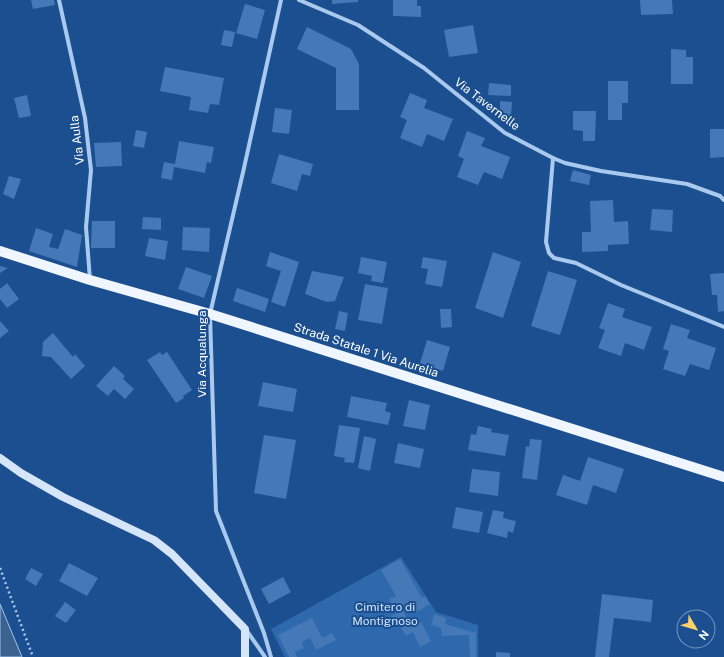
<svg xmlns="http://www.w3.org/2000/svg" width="724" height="657" font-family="'Public Sans',sans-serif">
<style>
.green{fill:#2e69ad}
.water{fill:#3c6290;stroke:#9cc4f0}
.building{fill:#4478b7}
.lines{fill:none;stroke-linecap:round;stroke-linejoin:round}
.path{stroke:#a9c9ee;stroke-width:2.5;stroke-dasharray:2 3;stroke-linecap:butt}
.street{stroke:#a9c9ee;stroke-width:4}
.secondary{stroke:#d6e6fa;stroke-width:8}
.primary{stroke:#f0f6ff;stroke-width:10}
.labels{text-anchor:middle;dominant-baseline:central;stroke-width:4;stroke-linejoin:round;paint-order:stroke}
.street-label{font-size:12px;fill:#fff;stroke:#1b4f8f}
.park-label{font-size:12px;fill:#cfe3fa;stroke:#1b4f8f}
</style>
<rect width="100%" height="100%" fill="#1b4f8f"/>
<!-- green -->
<polygon class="green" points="401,557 436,612 478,625 478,657 285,657 271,629"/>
<!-- water -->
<polygon class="water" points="0,604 22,657 0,657"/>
<!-- building -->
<g class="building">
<polygon points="31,0 54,0 55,5 33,9"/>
<polygon points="332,0 358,0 358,2 332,4"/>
<polygon points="393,0 417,0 417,6 421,6 421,17 393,16"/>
<polygon points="640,0 672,0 673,14 641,15"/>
<polygon points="245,4 265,10 257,39 236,33"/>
<polygon points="473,25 478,53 449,57 444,30"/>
<polygon points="307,27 351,49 359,64 359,110 336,110 336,68 297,49"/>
<polygon points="224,30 235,32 232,47 221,45"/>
<polygon points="671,49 686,50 686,57 693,57 693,84 671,84"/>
<polygon points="165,67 224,78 219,105 210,104 208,113 189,110 191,97 160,91"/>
<polygon points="608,81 628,81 628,103 622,103 622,120 608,120"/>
<polygon points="489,83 511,85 511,96 488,95"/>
<polygon points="410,93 427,100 424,108 453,119 444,141 427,134 422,147 400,138 407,120 400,117"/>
<polygon points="27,95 31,116 19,118 14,98"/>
<polygon points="500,101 512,102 511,116 500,116"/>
<polygon points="275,108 292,110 289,134 272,132"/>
<polygon points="573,111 596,111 595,141 583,141 583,131 573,130"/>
<polygon points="710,129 724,129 724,157 710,158"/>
<polygon points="136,130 147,132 144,148 133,146"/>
<polygon points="467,131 485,138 481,146 510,157 502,179 484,172 478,185 457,177 464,159 458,156"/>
<polygon points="179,141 214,147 211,163 207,162 205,173 174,167 172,180 161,178 164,162 175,164"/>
<polygon points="121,142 122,166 96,167 94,143"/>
<polygon points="279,154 313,164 310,176 302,174 297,191 271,183"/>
<polygon points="573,170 591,175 589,185 570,181"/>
<polygon points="9,176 21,179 14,199 3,194"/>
<polygon points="613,200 614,222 628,221 629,244 608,245 608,251 582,252 582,232 591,232 590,201"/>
<polygon points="652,209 673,210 672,232 650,230"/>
<polygon points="143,217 161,218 161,230 142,229"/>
<polygon points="92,221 115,221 115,248 91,248"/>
<polygon points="183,227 210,228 209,252 182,250"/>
<polygon points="36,228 53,234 49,247 58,249 65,229 82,235 77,267 29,251"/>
<polygon points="149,238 168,241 165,260 145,256"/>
<polygon points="270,252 299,262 285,307 271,302 281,271 266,266"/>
<polygon points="493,252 521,262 503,318 475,308"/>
<polygon points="361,257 387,262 383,283 371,281 372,276 358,273"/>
<polygon points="423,257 447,261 442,287 425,284 428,269 421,268"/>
<polygon points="0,266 8,268 0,273"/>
<polygon points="186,267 212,276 204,298 178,289"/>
<polygon points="312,271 344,277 335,301 327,302 305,294"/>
<polygon points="548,271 577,280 560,335 531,326"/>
<polygon points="724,273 724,311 718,312 717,295 712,295 710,274"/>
<polygon points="7,283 19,299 7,308 0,299 0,289"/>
<polygon points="365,284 388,288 382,324 358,320"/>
<polygon points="237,288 269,299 265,312 233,301"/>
<polygon points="608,303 625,309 622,317 652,327 644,350 625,343 621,356 598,348 605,330 599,328"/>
<polygon points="440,309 451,309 452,327 441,328"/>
<polygon points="339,311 348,313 345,331 335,329"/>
<polygon points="0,321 9,331 0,338"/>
<polygon points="671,324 690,330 687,338 716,348 709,370 690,364 685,376 663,369 669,351 663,349"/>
<polygon points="53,333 73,357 75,354 85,366 71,379 51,357 42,356 43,342"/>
<polygon points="427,340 450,347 443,371 420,363"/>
<polygon points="160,352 162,355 167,352 192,390 183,396 184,398 176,403 147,360"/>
<polygon points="114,366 125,376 123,379 134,389 125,399 114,389 108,396 96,386"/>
<polygon points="263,382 297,389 293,412 258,406"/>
<polygon points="351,396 387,403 385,411 391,413 388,425 347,417"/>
<polygon points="409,400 430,405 425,430 403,426"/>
<polygon points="339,425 360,428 354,463 344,462 345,458 334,456"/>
<polygon points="478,426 492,429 491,432 509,435 505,456 468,450 471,434 476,435"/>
<polygon points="264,435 296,440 286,499 254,493"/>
<polygon points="364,436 376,439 370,471 358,468"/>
<polygon points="530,439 542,440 537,480 522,478 526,446 529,447"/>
<polygon points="398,443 424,449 420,468 394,463"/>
<polygon points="588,457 624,469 616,493 593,485 587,505 556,495 563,475 580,481"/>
<polygon points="472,469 500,472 498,496 469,492"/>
<polygon points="456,507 483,512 479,533 452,528"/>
<polygon points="493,510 504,512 503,518 516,521 513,533 508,531 507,538 487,533"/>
<polygon points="400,559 422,598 425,596 430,604 417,612 411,601 395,610 389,599 396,596 381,570"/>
<polygon points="69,563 98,578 87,596 59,581"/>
<polygon points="31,568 43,574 36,586 25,579"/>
<polygon points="283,577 291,592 269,604 261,589"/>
<polygon points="602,594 653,600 651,622 614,618 609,657 595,657"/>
<polygon points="65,602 76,610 66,623 55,616"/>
<polygon points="403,610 407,619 394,625 389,617"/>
<polygon points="434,614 446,618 445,624 476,633 476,657 470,657 469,635 442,636 441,628 431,625"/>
<polygon points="312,618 322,638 332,633 336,640 316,650 310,638 302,642 304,648 295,652 297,657 289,657 278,635"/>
<polygon points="421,622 431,641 420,647 413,632 406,636 401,628 410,623 412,627"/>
<polygon points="496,652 510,653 510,657 496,657"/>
</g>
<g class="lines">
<!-- path -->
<polyline class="path" points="0,568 33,657"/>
<!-- street -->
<g class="street">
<polyline points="59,0 85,118 91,170 86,227 90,280"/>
<polyline points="299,0 358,25 424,68 505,133 553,158 565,163 601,171 687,184 720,196 724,200"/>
<polyline points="553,158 546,242 549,253 554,258 576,263 621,285 724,327"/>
<polyline points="247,631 265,657"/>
<polyline points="271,657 264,633 216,511 210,314 244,168 281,0"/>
</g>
<!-- secondary -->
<polyline class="secondary" points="0,458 21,473 63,497 154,540 172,554 245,629 245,657"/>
<!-- primary -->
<polyline class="primary" points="0,251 90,280 210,314 724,477"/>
</g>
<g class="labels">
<!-- street labels -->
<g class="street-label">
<text transform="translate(487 104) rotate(37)">Via Tavernelle</text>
<text transform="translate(77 140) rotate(-97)">Via Aulla</text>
<text transform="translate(366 350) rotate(18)">Strada Statale 1 Via Aurelia</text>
<text transform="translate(202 354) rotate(-90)">Via Acqualunga</text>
</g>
<!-- park labels -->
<g class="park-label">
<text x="385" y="607">Cimitero di<tspan x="385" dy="14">Montignoso</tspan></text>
</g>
</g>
<!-- north arrow -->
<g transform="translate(696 629) rotate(128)"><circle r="19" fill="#1b4f8f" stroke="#7695bc"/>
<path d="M0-3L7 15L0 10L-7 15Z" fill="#ffd166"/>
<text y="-6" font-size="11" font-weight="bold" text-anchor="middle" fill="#ffffff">N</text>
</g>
</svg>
